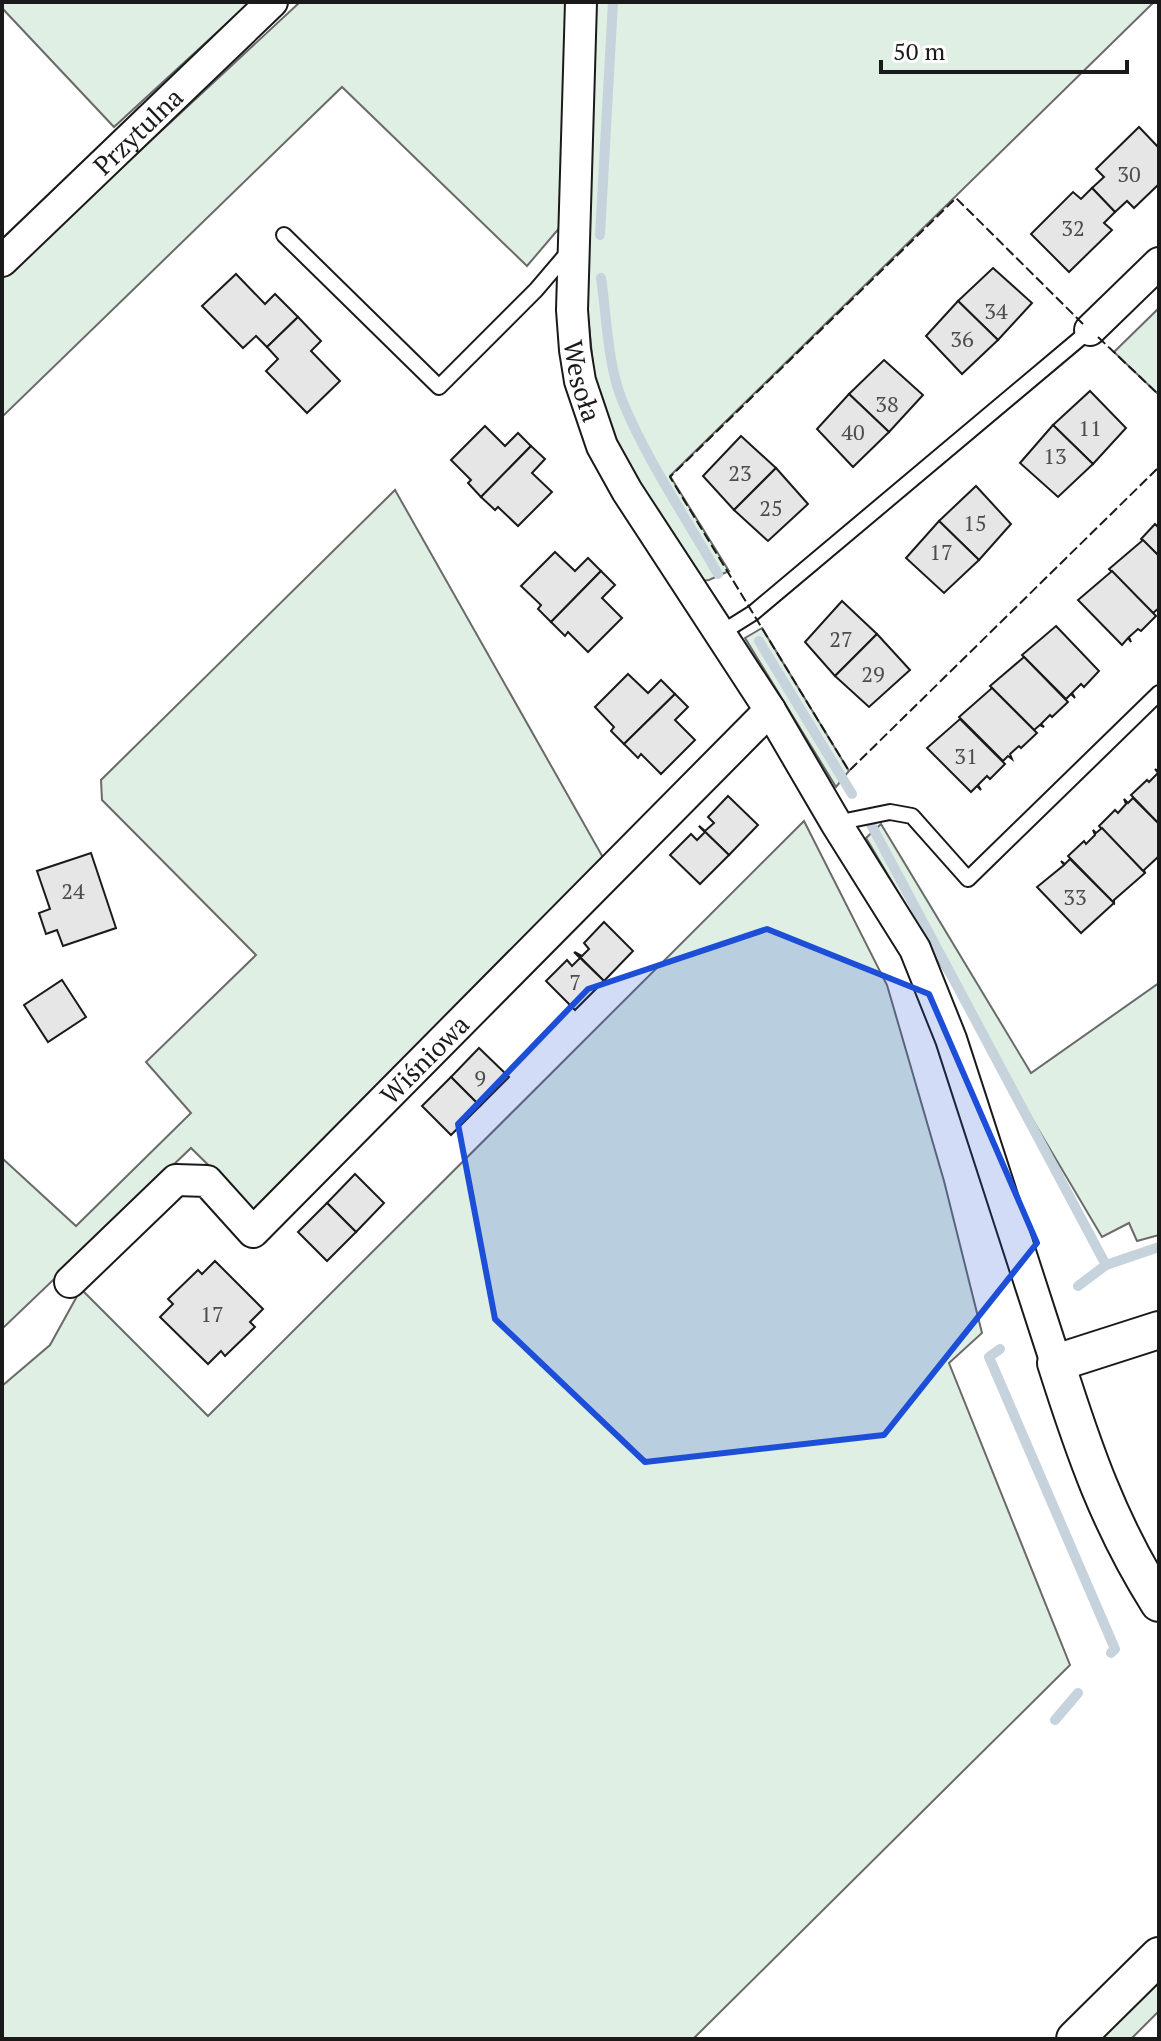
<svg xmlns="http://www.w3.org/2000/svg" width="1161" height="2041" font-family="'PT Serif',serif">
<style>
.green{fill:#e0efe3;stroke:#6a6a6a;stroke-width:2}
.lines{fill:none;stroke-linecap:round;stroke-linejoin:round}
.stream{stroke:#c6d2dc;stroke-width:10}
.building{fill:#e6e6e6;stroke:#1a1a1a;stroke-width:2}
.service-casing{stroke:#1a1a1a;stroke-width:18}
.minor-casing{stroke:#1a1a1a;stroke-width:34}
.tertiary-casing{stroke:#1a1a1a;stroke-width:40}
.service{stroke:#fff;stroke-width:14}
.minor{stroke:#fff;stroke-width:30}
.tertiary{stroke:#fff;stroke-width:36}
.fence{stroke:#1a1a1a;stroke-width:2;stroke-dasharray:10 4;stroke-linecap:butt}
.marked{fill:#1d4ed8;fill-opacity:0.2;stroke:#1d4ed8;stroke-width:6;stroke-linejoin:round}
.labels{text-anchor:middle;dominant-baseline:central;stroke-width:6;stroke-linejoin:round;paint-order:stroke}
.number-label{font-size:22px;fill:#4d4d4d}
.street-label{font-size:26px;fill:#1a1a1a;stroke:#fff}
</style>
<rect width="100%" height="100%" fill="#fff"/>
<!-- green -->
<g class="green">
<polygon points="2,2 250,2 114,127 2,8"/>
<polygon points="300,2 568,2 561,226 527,266 342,87 2,417 2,279"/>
<polygon points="596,2 1154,2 670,476 729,571 709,580 699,581 679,557 606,427 596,394 586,296"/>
<polygon points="1159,308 1159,395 1114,352"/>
<polygon points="395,490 605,861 256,1212 191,1148 2,1329 2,1158 76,1226 191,1113 146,1062 256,955 102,800 101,780"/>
<polygon points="762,628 849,771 836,787 745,638"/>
<polygon points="804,821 887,985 944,1181 982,1333 949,1363 1070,1665 693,2039 2,2039 2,1386 50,1345 81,1289 208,1416"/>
<polygon points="881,824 1031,1073 1159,983 1159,1235 1137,1241 1129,1223 1102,1237 866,838"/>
<polygon points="1159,1977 1159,2011 1131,2039 1096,2039"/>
</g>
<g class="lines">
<!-- stream -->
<g class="stream">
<polyline points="600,235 613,2"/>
<path d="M601,278C607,317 607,362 622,400C646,459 686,518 718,574"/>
<polyline points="759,641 852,794"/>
<polyline points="867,817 1106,1265 1078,1286"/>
<polyline points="1106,1265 1159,1247"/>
<polyline points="1000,1349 989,1357 1115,1649 1111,1653"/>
<polyline points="1055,1720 1078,1693"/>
</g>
</g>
<!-- building -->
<g class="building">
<polygon points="1139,127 1159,148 1159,184 1134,208 1127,201 1115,212 1092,188 1104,177 1096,169"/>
<polygon points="1092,188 1115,212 1104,223 1112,230 1069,272 1031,234 1073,192 1081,199"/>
<polygon points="993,268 1032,303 998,340 958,301"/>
<polygon points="236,274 265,304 275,294 298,317 267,347 256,336 243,348 202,306"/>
<polygon points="958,301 998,340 962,374 926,336"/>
<polygon points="298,317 321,341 311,351 340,381 307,413 266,371 278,359 267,347"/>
<polygon points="884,360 923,395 889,432 849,394"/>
<polygon points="1090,391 1126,428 1093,464 1053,425"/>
<polygon points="849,394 889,432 853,467 817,429"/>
<polygon points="1053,425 1093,464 1058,497 1020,463"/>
<polygon points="485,426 505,446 518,433 531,446 481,497 468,483 471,480 451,460"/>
<polygon points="741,436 776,468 734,510 703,476"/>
<polygon points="531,446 545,459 532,473 552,492 518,526 498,507 495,510 481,497"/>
<polygon points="776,468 808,504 768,541 734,510"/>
<polygon points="976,486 1011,524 979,560 939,521"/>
<polygon points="939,521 979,560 944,593 906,558"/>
<polygon points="1155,524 1157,526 1159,524 1159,556 1141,539"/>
<polygon points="1143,540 1159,556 1159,608 1153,613 1109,569"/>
<polygon points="555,552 575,571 588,558 601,571 551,622 538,609 541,605 521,586"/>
<polygon points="601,571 615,585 602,598 622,618 588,652 568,632 565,636 551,622"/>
<polygon points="1112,571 1156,616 1141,631 1138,629 1129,637 1131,642 1128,638 1122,645 1078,600"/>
<polygon points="842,601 877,634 835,676 805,642"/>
<polygon points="1056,626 1099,671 1084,687 1081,684 1072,693 1075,698 1071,694 1066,699 1022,655"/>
<polygon points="877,634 910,670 869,707 835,676"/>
<polygon points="1024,657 1068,702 1052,717 1050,715 1041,724 1044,727 1040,725 1034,730 990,686"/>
<polygon points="628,674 648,693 661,680 675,694 624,744 611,731 614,727 595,707"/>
<polygon points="992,688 1037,733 1021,748 1019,746 1010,754 1012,759 1008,756 1003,761 959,717"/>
<polygon points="675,694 688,707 675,720 695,740 661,774 641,754 638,758 624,744"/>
<polygon points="960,719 1005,764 990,779 987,776 978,785 981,790 977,786 971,792 927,748"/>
<polygon points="1155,769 1159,772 1159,824 1131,795 1147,780 1149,782 1158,773"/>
<polygon points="728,796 758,825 729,855 699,826 705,831 714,823 708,817"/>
<polygon points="1133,798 1159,824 1159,856 1144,870 1145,873 1099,826 1115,810 1118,813 1126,804 1124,799 1128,803"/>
<polygon points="699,826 729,855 700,884 670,855 691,834 697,840 705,832"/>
<polygon points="1102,828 1145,873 1114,900 1114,903 1068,856 1084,841 1086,844 1095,835 1093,830 1096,833"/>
<polygon points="91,853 116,928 63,946 57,930 46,934 39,913 50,909 37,871"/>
<polygon points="1070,859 1114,903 1081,933 1037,887 1064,865 1061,861 1065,864"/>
<polygon points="604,922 633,951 604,981 575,952 582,956 589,949 584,943"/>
<polygon points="574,952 604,981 575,1010 546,981 567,960 572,966 580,958"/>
<polygon points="62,980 86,1017 48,1042 24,1005"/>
<polygon points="479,1048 509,1077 480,1106 451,1077"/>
<polygon points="451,1077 480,1106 451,1135 422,1106"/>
<polygon points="355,1174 384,1203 356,1232 327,1203"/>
<polygon points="327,1203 356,1232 327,1261 298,1232"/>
<polygon points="215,1261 263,1309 250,1322 255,1327 225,1356 221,1351 208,1364 160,1317 173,1304 168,1299 198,1270 202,1274"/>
</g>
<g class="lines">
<defs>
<g id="service">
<polyline points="284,235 439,387 536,290 571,249"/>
<polyline points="721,633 753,613 1090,330"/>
<polyline points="836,823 890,812 912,816 968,879 1159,693"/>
</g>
<g id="minor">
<path id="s1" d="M581,2L572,310L575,350L580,381L602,446L627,491L770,710L836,823L915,949L951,1039L1056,1363"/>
<path id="s2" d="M2,261L272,2"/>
<polyline points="1090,330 1159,263"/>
<path id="s3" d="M70,1282L176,1180L207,1181L253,1232L770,710"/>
</g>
<g id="tertiary">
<path d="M1159,1330L1056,1363C1084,1451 1109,1524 1159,1603"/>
<polyline points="1075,2039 1159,1956"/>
</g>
</defs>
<!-- service casing -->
<use href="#service" class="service-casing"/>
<!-- minor casing -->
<use href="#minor" class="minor-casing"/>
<!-- tertiary casing -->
<use href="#tertiary" class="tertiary-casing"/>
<!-- service -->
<use href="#service" class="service"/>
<!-- minor -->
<use href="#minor" class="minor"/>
<!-- tertiary -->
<use href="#tertiary" class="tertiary"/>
<!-- fence -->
<g class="fence">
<polyline points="1083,324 956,198 670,477 849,771 1159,467"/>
<polyline points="1098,337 1159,395"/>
</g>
</g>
<!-- marked area -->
<path class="marked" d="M767,929L929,994L1037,1243L884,1435L645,1462L495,1319L458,1124L588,989Z"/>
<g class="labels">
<!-- number labels -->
<g class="number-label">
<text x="1129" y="173">30</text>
<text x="1073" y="227">32</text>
<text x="996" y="310">34</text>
<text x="962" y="338">36</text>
<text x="887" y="403">38</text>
<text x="1090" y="427">11</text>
<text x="853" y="431">40</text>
<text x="1055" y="455">13</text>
<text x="740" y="472">23</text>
<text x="771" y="507">25</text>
<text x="975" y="522">15</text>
<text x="941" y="551">17</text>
<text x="841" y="638">27</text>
<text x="873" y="673">29</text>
<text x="966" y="755">31</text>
<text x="73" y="890">24</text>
<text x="1075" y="896">33</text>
<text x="575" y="981">7</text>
<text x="480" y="1077">9</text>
<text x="212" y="1313">17</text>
</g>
<!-- street labels -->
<g class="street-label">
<text stroke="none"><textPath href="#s2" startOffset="188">Przytulna</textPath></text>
<text stroke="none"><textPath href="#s1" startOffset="380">Wesoła</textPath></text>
<text stroke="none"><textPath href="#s3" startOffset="490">Wiśniowa</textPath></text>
</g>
</g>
<!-- border -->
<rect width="1161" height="2041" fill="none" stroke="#1a1a1a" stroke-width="8"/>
<!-- scale -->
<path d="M881 60v12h246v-12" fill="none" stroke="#1a1a1a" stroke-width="4"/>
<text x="893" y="60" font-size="24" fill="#1a1a1a" stroke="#ffffff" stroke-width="6" paint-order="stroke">50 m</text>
</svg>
